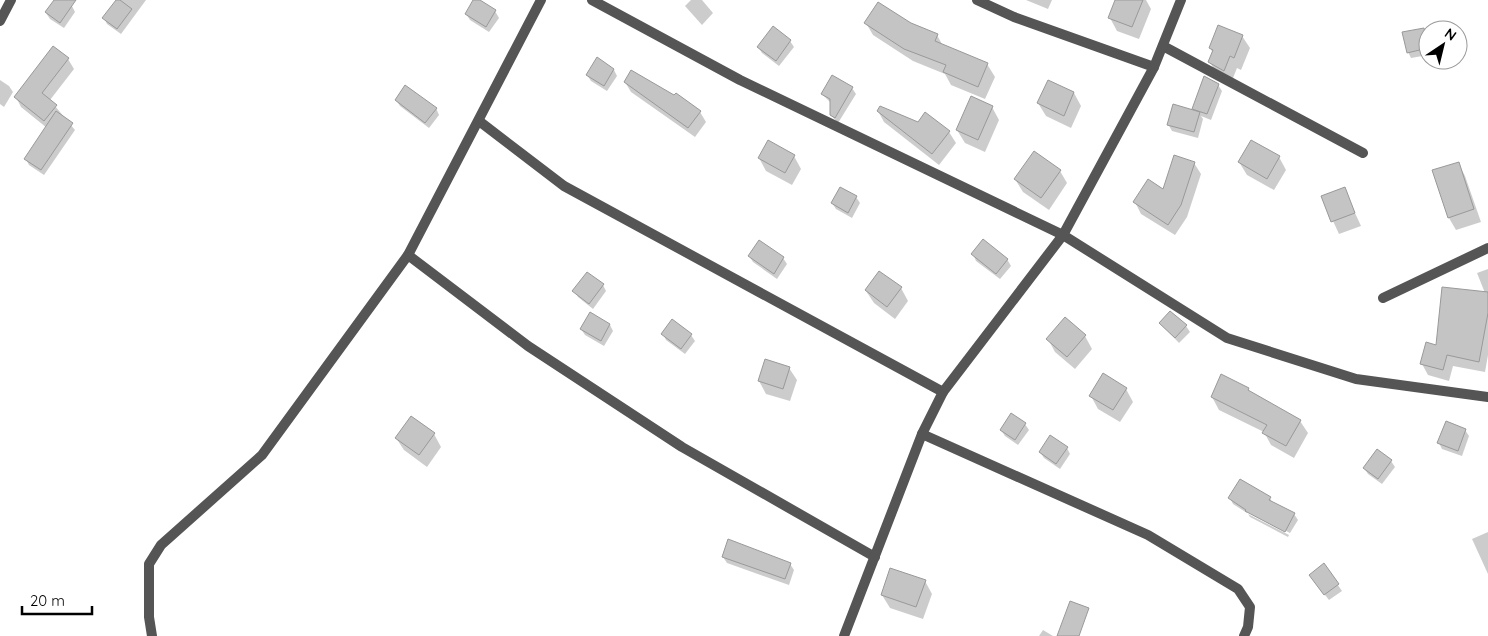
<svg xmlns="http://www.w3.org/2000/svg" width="1488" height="636" font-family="Quicksand,sans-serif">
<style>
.shadow{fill:#0003}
.building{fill:#c4c4c4;stroke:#999}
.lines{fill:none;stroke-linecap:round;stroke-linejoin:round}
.minor{stroke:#555;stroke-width:10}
</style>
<rect width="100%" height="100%" fill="#fff"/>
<!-- shadow -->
<g class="shadow">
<polygon points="55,0 63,0 72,6 75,12 64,28 50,19 46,13"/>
<polygon points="117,0 146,0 121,34 107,24 104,18"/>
<polygon points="475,0 495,11 499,18 489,32 470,20 466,14"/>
<polygon points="691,0 702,0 713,13 702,25 685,6"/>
<polygon points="1026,0 1052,0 1048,9"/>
<polygon points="1117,0 1146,0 1151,9 1139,39 1117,31 1110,18"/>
<polygon points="866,23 911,25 937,35 943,46 987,64 995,77 985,99 951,85 945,74 913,61 873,35"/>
<polygon points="1423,29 1428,42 1428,55 1411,58 1408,52"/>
<polygon points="1242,36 1250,48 1241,70 1237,68 1231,83 1217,75 1210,62 1213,53 1210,48"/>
<polygon points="790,41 794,47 779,66 762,53 758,47"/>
<polygon points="68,59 74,69 50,100 75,130 44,175 29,165 26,159 47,128 21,107 16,97"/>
<polygon points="614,70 617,76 607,91 591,81 587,75"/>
<polygon points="0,80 9,86 13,92 4,107 0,104"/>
<polygon points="1048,81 1074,93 1081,106 1071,128 1046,116 1038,103"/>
<polygon points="625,82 700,112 706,122 695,137 631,92"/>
<polygon points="1218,85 1222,91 1211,120 1201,116 1203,119 1198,138 1172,131 1168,124 1195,112 1193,109"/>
<polygon points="852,88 856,94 838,123 831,115 831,103 822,94"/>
<polygon points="396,100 436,108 439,115 429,128 400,106"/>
<polygon points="992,107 999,120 985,152 965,143 957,130"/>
<polygon points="878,111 949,132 956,143 939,165 884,122"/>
<polygon points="794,156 801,169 792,185 766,171 759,158"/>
<polygon points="1279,157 1286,170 1274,190 1247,175 1239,162"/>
<polygon points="1194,163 1201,174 1187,217 1175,235 1141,214 1135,202 1164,191"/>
<polygon points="1458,163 1465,176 1481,222 1456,230 1449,218 1433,171"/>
<polygon points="1060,171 1067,183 1049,210 1023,192 1015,179"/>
<polygon points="840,188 856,197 860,203 852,218 836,209 832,203"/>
<polygon points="1344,189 1361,226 1339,234 1322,197"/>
<polygon points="759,242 783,258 787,264 777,279 753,262 749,256"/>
<polygon points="973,254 1007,259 1011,266 1000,279 976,261"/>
<polygon points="1488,269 1488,355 1485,372 1453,366 1449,381 1428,375 1422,364 1485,293 1477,273"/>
<polygon points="603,285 606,291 593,309 578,297 574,291"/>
<polygon points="901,288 908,301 895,319 874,303 866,291"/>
<polygon points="590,314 610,325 613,331 604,346 585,335 581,329"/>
<polygon points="1160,323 1186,326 1190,332 1179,343"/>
<polygon points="663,334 691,335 695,341 685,354 666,340"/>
<polygon points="1085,336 1092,349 1075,369 1055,352 1048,339"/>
<polygon points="789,368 797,380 790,401 766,394 759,381"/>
<polygon points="1126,389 1133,402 1120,422 1098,409 1091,396"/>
<polygon points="1248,389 1251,393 1300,421 1308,433 1294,458 1271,445 1264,432 1219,410 1212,397"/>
<polygon points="1025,424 1029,430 1018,445 1005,436 1001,430"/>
<polygon points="1465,430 1469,436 1462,456 1442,449 1439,443"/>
<polygon points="434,434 441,447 427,467 404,450 396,438"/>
<polygon points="1067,448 1070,454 1060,469 1044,458 1040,452"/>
<polygon points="1377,451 1391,461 1395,467 1382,484 1368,474 1364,468"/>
<polygon points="1230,498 1270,498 1272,502 1294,514 1298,520 1290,533 1247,511 1247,513 1233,504"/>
<polygon points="1248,514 1289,535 1288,537 1250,517"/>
<polygon points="1488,532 1488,574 1472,539"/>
<polygon points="723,557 790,564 794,570 789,585 727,563"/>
<polygon points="1324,565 1342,591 1329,600 1314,581"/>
<polygon points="925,581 932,594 923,619 890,608 882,595"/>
<polygon points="1043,630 1053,636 1039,636"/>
</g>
<!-- building -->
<g class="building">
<polygon points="54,0 76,0 60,23 45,12"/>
<polygon points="116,0 120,0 132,9 117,29 102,18"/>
<polygon points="473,0 480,0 496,10 486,27 465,14"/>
<polygon points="1115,0 1143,0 1132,27 1108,18"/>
<polygon points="878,2 911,23 938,34 935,41 988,63 978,87 943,72 946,65 904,49 864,23"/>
<polygon points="1218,25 1243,35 1234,58 1230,56 1224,71 1208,62 1213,50 1209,48"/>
<polygon points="773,26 791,40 776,61 757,47"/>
<polygon points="1424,28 1428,48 1407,53 1402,32"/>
<polygon points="53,46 69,58 42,93 57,105 44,121 14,97"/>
<polygon points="597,57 614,69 604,86 586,75"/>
<polygon points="631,70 674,95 676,93 701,111 688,128 624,82"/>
<polygon points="832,75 853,87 835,118 830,115 830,99 821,94"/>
<polygon points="1204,76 1219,84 1207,114 1192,109"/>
<polygon points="1048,80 1074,92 1064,116 1037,103"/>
<polygon points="405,85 437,108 425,123 395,100"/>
<polygon points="971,96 993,106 978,140 956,130"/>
<polygon points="1173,104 1200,112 1194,132 1167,125"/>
<polygon points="880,106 918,122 925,112 950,131 932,154 877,111"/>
<polygon points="56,111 73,123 41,170 24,159"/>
<polygon points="768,140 795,155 785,173 758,158"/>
<polygon points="1251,140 1280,156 1267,179 1238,162"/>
<polygon points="1034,151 1061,170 1041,198 1014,179"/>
<polygon points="1174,155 1195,162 1181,205 1168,225 1133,202 1148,179 1163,189"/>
<polygon points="1459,162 1474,209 1448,218 1432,170"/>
<polygon points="840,187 857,196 848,213 831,203"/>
<polygon points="1345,187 1355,213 1331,222 1321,196"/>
<polygon points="983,239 1008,259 996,274 971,254"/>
<polygon points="759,240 784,257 774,274 748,256"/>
<polygon points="879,271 902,287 887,307 865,290"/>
<polygon points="587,272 604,284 589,304 572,291"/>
<polygon points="1442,287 1488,292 1488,313 1479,362 1447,355 1443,370 1420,364 1426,342 1436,345"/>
<polygon points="1170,311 1187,325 1175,338 1159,323"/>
<polygon points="590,312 610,324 601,341 580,329"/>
<polygon points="1065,317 1086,335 1067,357 1046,339"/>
<polygon points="672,319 692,334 681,349 661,334"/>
<polygon points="765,359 790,367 783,389 758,381"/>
<polygon points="1103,373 1127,388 1113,410 1089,396"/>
<polygon points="1221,374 1249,388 1248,390 1301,420 1286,446 1262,433 1267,425 1211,397"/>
<polygon points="1011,413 1026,423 1015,440 1000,430"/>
<polygon points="411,416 435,433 419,455 395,438"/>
<polygon points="1446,421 1466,429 1458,451 1437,443"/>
<polygon points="1050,435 1068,447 1056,464 1039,452"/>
<polygon points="1377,449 1392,460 1378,479 1363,468"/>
<polygon points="1240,479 1271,497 1269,500 1295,513 1285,532 1245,511 1246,510 1228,498"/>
<polygon points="728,539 791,563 785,579 722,557"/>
<polygon points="1324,563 1339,584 1324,595 1309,575"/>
<polygon points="890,568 926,580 916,607 881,595"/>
<polygon points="1070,601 1089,608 1079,636 1057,636"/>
</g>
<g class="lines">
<!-- minor -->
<g class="minor">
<polyline points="592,0 740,80 1063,235 1227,338 1356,379 1488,397"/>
<polyline points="977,0 1014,17 1154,67"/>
<polyline points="0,21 11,0"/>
<polyline points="1163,46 1363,153"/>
<polyline points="479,121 564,186 943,392"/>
<polyline points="408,255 528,346 682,447 875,557"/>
<polyline points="1383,298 1488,248"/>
<polyline points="922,434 1148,535 1238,589 1250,607 1248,627 1244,636"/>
<polyline points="152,636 149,617 149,564 161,545 262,455 408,255 541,0"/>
<polyline points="844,636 922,434 943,392 1063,235 1154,67 1181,0"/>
</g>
</g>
<!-- north arrow -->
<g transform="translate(1443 45) rotate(35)"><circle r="24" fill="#ffffff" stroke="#999999"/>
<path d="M0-4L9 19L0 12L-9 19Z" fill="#000000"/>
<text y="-8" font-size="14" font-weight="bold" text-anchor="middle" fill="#000000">N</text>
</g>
<!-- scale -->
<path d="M22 606v8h70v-8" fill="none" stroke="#000000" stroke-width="2.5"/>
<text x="30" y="606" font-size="15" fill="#000000" stroke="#ffffff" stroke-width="4" paint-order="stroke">20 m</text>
</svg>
